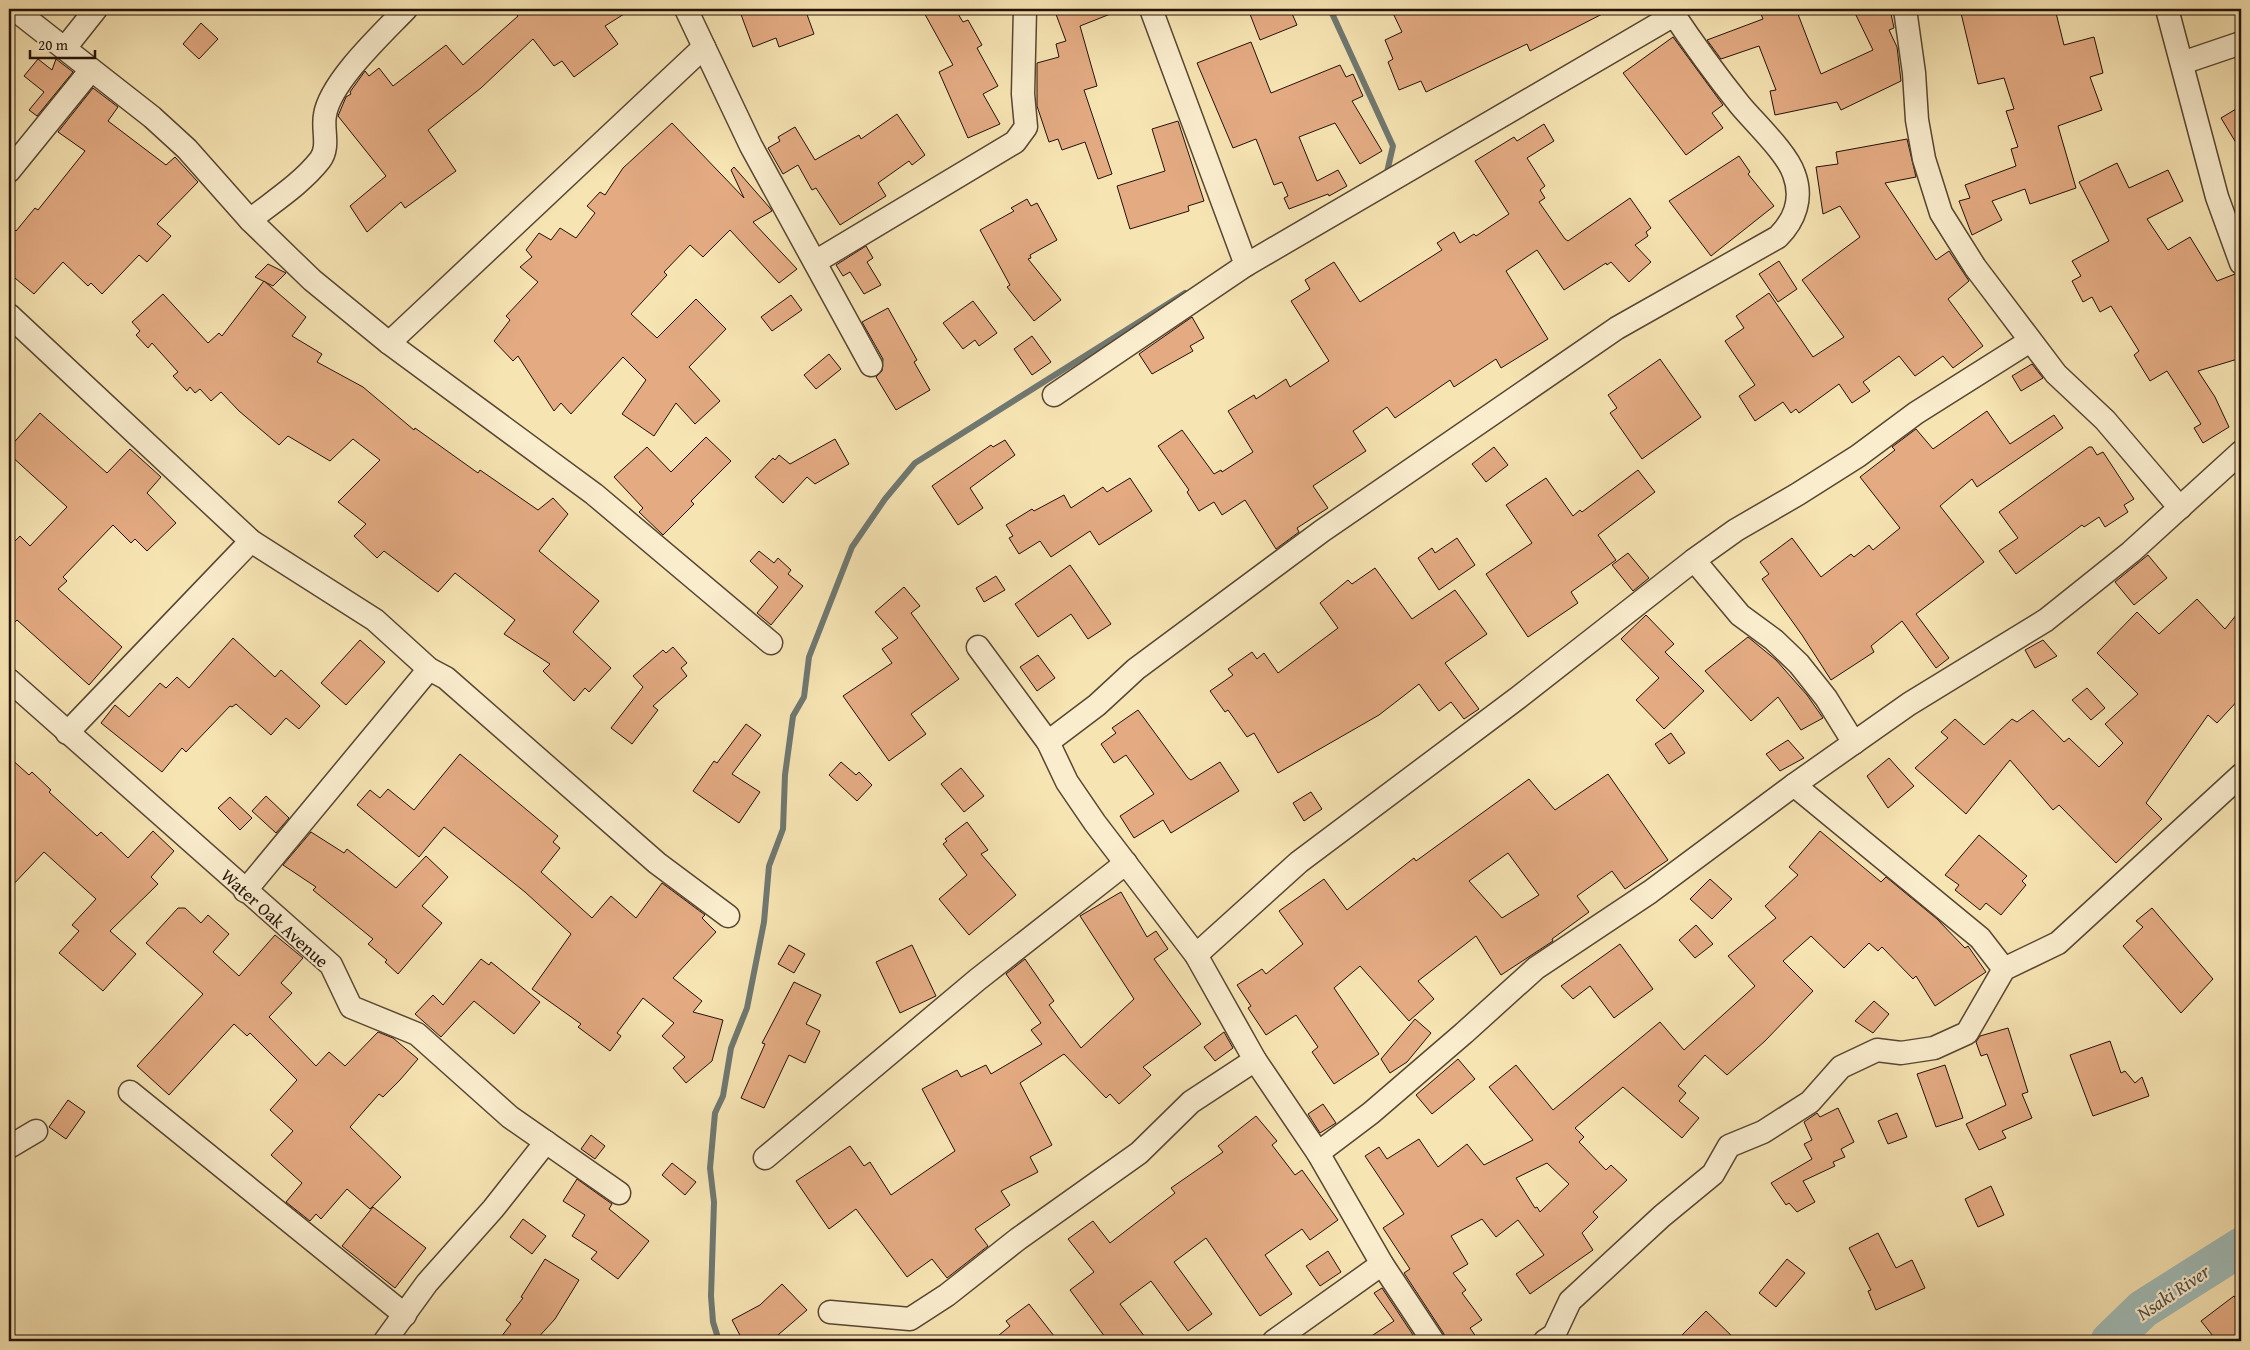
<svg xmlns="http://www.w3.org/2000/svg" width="2250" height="1350" font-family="'Gentium Book Plus',serif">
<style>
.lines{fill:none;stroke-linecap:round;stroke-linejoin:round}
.stream{stroke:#6f7871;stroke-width:6}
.river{stroke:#a1bcb7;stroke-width:39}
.building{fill:#e4ab83;stroke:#231107;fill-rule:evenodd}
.minor-casing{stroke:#584632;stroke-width:25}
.minor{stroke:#faedce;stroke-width:22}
.labels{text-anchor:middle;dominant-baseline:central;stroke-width:4.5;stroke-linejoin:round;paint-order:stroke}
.street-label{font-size:18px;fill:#231107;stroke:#faedce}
.water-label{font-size:19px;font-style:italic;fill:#4f4d45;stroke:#faedce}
</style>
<rect width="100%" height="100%" fill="#f7e4b3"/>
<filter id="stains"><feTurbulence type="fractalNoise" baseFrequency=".004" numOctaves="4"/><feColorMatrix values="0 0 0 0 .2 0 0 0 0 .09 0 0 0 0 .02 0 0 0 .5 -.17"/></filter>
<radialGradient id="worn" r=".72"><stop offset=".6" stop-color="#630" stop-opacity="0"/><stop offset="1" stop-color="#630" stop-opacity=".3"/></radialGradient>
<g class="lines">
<!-- stream -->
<g class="stream">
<polyline points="1330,9 1393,146 1387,172 1384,174"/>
<polyline points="719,1341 713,1322 711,1296 714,1202 710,1168 715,1113 723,1096 731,1048 747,1008 764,922 769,866 783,829 785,775 793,716 804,697 809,657 852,547 885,499 915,463 1185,293"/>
</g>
<!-- river -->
<polyline class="river" points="2110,1341 2143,1309 2241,1247"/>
</g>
<!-- building -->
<g class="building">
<polygon points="513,9 632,9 605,26 618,44 574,77 562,61 554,66 533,39 481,88 428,130 456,171 405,208 401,202 367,232 350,206 386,176 338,116 346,97 351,94 350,92 365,71 369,76 379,68 393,86 446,45 463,65 518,16"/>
<polygon points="739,9 805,9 814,34 779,47 776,38 753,47"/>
<polygon points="922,9 955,9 963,22 968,20 982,45 977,48 998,86 983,94 1000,124 968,138 939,72 953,65"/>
<polygon points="1054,9 1123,9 1080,26 1097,86 1084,90 1112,174 1098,179 1085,142 1062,150 1058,139 1049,142 1037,106 1037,63 1059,57 1056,44 1066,41"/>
<polygon points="1248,9 1290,9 1297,25 1260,40"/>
<polygon points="1391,9 1612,9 1530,51 1527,44 1426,92 1421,81 1399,90 1388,62 1393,59 1385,40 1402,32"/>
<polygon points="1759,9 1796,9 1821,74 1873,50 1853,9 1890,9 1894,28 1889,30 1897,47 1901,81 1841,110 1837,102 1775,115 1770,91 1776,90 1759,46 1721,59 1707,40 1763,19"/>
<polygon points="1960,9 2055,9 2064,45 2094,37 2103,73 2090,77 2102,110 2058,126 2076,188 2030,204 2025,189 1992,201 2002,220 1972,235 1959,201 1970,198 1965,185 2016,166 2011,149 2018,147 2006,111 2014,109 2004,78 1978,84"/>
<polygon points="201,23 218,39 199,59 183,44"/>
<polygon points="1673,37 1723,105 1712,113 1723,128 1686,155 1623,73"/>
<polygon points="1251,42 1271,93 1340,65 1346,77 1353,74 1363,96 1352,101 1382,151 1360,164 1335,123 1299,137 1317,181 1338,170 1347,186 1329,196 1328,194 1289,209 1284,198 1288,196 1282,182 1274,185 1256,139 1233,148 1197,63"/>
<polygon points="38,59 52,70 56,59 73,72 37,116 29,110 44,92 24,76"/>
<polygon points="93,88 118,107 108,121 166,165 175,157 198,182 157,224 171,236 147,262 139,255 102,294 91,283 88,286 63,262 34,294 9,273 9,225 16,231 35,208 38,210 85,151 58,132"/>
<polygon points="2241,106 2241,151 2221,118"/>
<polygon points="897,114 925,155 912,165 909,161 878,183 886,196 840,225 816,188 812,190 798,165 783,174 768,148 780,141 778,137 795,127 815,160 859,135 861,139"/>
<polygon points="1178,121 1204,201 1188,206 1189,211 1130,229 1117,186 1165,171 1152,129"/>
<polygon points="672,123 744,198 731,170 734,167 770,208 772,211 753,222 797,269 779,283 730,230 703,257 690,245 664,272 667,275 631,314 657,338 696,299 726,329 689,367 720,401 695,424 676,403 654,436 622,414 646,380 623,357 571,414 561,403 554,411 518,356 513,361 494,341 510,320 506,316 538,282 520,267 532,257 526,250 539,233 551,240 560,228 576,238 595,213 587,206 600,192 605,195 623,168"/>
<polygon points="1544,124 1554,141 1527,158 1545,186 1540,190 1545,198 1539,202 1565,239 1568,241 1630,198 1651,228 1646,232 1648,236 1635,245 1651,262 1629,282 1611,262 1607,265 1606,263 1564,290 1537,250 1506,271 1548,339 1501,368 1496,359 1454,387 1450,380 1395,418 1387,407 1353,431 1366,451 1313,486 1328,508 1297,528 1299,532 1276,549 1245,500 1222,515 1214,502 1199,511 1187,492 1189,490 1158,446 1182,430 1214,474 1221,470 1222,472 1253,452 1228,411 1254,395 1256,399 1286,379 1290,387 1329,361 1291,301 1310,289 1305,280 1334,262 1360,302 1442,250 1437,243 1454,232 1460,243 1474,234 1476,236 1509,214 1475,161 1514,137 1517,141"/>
<polygon points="1907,139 1916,177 1885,183 1936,260 1949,251 1969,281 1948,299 1983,346 1953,368 1943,356 1915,376 1899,356 1863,382 1870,391 1852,403 1839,384 1799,413 1796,409 1791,413 1783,402 1755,421 1739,396 1755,385 1725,341 1744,328 1736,316 1769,293 1813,357 1844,337 1802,280 1860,237 1840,206 1823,214 1816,167 1838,164 1836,152"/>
<polygon points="1739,156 1750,172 1748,174 1774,206 1711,256 1669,201"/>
<polygon points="2117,163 2129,188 2168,170 2183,201 2147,219 2168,250 2190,237 2217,281 2235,274 2238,276 2241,285 2241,358 2198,371 2215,397 2229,427 2203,443 2194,428 2201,424 2167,371 2150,381 2134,355 2139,351 2111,306 2100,312 2092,297 2083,302 2072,281 2081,276 2072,261 2109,241 2079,182"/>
<polygon points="1027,199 1031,206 1037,203 1057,240 1030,255 1031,258 1028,259 1061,300 1034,321 1007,287 1010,285 980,230 1014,211 1011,208"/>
<polygon points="866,246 873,258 867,262 881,285 864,294 850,272 843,276 836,265"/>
<polygon points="1779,261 1797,289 1778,302 1759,274"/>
<polygon points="268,264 286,273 273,286 255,277"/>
<polygon points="264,281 306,317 292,336 322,354 317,362 363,387 414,430 415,428 478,473 480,470 538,510 553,498 568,514 539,551 599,601 573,632 611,668 589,692 585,688 574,701 543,671 550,664 504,634 515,620 455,573 438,592 384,551 377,558 354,536 366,524 338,502 380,460 353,439 330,461 288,436 279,445 239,411 221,392 211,401 200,389 195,393 190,387 187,391 173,376 178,372 152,343 148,348 136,335 140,331 132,322 163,294 208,343 219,333 222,336"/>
<polygon points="791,295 802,310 772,331 761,317"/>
<polygon points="973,301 997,333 979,346 975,340 963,349 943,323"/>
<polygon points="888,308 917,360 914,362 930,390 896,410 876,377 882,371 883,359 862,322"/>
<polygon points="1192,317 1204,338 1190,346 1193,351 1152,374 1139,354"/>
<polygon points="1032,336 1051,362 1032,375 1014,349"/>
<polygon points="829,354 841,369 816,389 804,375"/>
<polygon points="1660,359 1701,417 1642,459 1610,413 1617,408 1608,395"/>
<polygon points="2032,364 2043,378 2021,391 2012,376"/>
<polygon points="1987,411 2010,444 2054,415 2063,428 1977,487 1972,479 1940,506 1984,562 1916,614 1949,658 1936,668 1902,621 1871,646 1874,652 1831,680 1802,635 1762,579 1769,574 1760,562 1792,538 1821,577 1851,554 1854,557 1869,545 1873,550 1900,528 1860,477 1895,450 1892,447 1916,429 1933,449"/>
<polygon points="40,413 107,473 130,449 161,477 147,493 176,523 147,551 135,539 131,543 113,525 63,577 67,581 58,589 122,647 89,685 17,620 9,628 9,547 20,536 30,546 67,507 9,454 9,448"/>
<polygon points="706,437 731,461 691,501 694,504 663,535 639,512 643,508 614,477 647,447 671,472"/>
<polygon points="835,439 849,464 815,484 807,477 783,503 755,477 773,458 775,460 779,455 790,464"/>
<polygon points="1005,440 1015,455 970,488 983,508 958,525 932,486 991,445 993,447"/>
<polygon points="1494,447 1508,465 1486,482 1472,464"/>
<polygon points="2089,447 2092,447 2097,455 2103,452 2134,499 2124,505 2128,512 2105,527 2099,517 2084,527 2082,525 2016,574 1999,551 2018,538 1999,512"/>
<polygon points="1638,470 1655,492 1598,535 1616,560 1571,592 1578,603 1528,637 1486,574 1532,543 1506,505 1546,478 1573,516 1580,510 1582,512"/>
<polygon points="1130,478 1152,511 1099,545 1090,531 1051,557 1040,541 1019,554 1009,538 1013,536 1006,525 1032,509 1034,511 1064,495 1071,508 1103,487 1107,492"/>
<polygon points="1457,538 1475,565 1439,590 1418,558 1432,548 1435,553"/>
<polygon points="759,551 774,563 778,558 791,570 788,574 803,586 771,625 757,613 778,587 750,561"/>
<polygon points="1628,553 1649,578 1633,591 1612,565"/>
<polygon points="2148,555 2167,578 2134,605 2115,582"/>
<polygon points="1070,565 1111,624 1088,639 1071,614 1038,637 1015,604"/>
<polygon points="1375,568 1412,619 1455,590 1487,634 1445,663 1479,709 1464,719 1451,702 1439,711 1419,684 1379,715 1278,773 1254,733 1247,737 1228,710 1225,712 1210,691 1233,675 1228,669 1252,652 1257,659 1264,653 1278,673 1338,628 1320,603 1348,580 1352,584"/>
<polygon points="996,576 1005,590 984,602 976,588"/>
<polygon points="904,587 920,606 911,613 959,679 911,714 926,734 889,761 843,696 892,663 882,649 898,638 875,612"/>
<polygon points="2197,599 2225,629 2241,609 2241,697 2217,723 2208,715 2146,803 2162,819 2116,863 2059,805 2053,810 2010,760 1966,814 1915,768 1948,738 1941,732 1955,719 1984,745 2012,719 2017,722 2033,710 2064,742 2069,738 2099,767 2123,743 2105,724 2138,694 2097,653 2137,612 2159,634"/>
<polygon points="1646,615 1674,644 1665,652 1704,691 1664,729 1636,700 1659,678 1621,639"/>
<polygon points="1748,637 1776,660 1807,695 1823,718 1801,730 1778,697 1751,721 1705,671"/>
<polygon points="233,638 275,677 281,670 320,706 299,729 286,718 271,735 236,704 232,707 230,706 186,752 182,748 162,772 101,723 115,705 129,717 160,683 166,688 177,677 189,688"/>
<polygon points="360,640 385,662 346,705 321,683"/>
<polygon points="2043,640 2057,656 2035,668 2025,650"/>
<polygon points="673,647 687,663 681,668 687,676 653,706 658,710 632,744 611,728 643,687 633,676 663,650 666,653"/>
<polygon points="1038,655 1055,678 1037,691 1020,667"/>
<polygon points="2087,688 2105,708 2091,720 2072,700"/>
<polygon points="1138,710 1188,778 1191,780 1220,762 1239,791 1171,833 1163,820 1134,838 1120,816 1154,794 1126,755 1114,763 1101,744 1116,733 1112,728"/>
<polygon points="746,724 761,735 732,774 760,792 739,823 693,791 714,761 717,763"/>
<polygon points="1671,733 1685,753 1669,764 1655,744"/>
<polygon points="1788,740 1804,758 1780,771 1766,754"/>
<polygon points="460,754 558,836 553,842 560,848 541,872 592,918 611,896 636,918 662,883 705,915 702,918 716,932 673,978 702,1001 693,1012 723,1020 712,1061 686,1083 673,1068 685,1057 662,1036 674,1023 643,998 617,1033 621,1036 610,1051 578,1027 581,1024 532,989 571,934 525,892 444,827 419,857 357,805 370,790 380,798 388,789 414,810"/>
<polygon points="9,757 29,775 32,772 51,790 49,792 97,836 101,832 128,858 153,831 174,851 151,877 158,884 110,931 136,954 103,991 59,953 79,931 72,925 96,899 44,852 9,889"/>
<polygon points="1889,758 1914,786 1888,808 1867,776"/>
<polygon points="841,762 856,775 859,772 872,785 857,801 829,775"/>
<polygon points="961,768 984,796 964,812 941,784"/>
<path d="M1608,774L1668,860L1625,889L1612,871L1577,896L1589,912L1552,939L1553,941L1501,975L1476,936L1418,981L1434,999L1409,1021L1360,966L1334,988L1379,1054L1334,1084L1312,1052L1318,1047L1296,1015L1266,1035L1248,1008L1251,1006L1237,985L1262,969L1266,974L1303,944L1279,911L1324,879L1347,910L1414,858L1416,861L1529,779L1555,810ZM1508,853L1539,895L1502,918L1469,881Z"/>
<polygon points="1311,792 1322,809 1304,821 1293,803"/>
<polygon points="266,796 289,818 276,833 252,811"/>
<polygon points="230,797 252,818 240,830 218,808"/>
<polygon points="967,822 988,850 981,854 1016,895 969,935 939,899 967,875 943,844 947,841 945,839"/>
<path d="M1820,831L1881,882L1886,877L1937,919L1965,948L1968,946L1986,972L1935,1006L1916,976L1913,979L1882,947L1878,951L1869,943L1844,968L1811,936L1783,961L1813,991L1765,1041L1727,1075L1705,1055L1678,1086L1686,1093L1679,1101L1699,1118L1682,1138L1623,1087L1575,1128L1584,1137L1579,1142L1606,1170L1611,1165L1627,1180L1593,1212L1598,1217L1582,1233L1593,1250L1530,1294L1516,1274L1544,1255L1518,1220L1496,1237L1482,1219L1451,1236L1468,1264L1453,1273L1466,1290L1462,1293L1482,1320L1470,1328L1479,1341H1446L1444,1334L1404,1273L1410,1269L1383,1228L1404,1214L1365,1156L1379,1147L1387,1159L1419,1139L1438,1167L1467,1144L1484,1165L1533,1140L1489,1087L1516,1065L1553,1110L1660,1022L1684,1050L1755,986L1728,956L1776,918L1765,906L1798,875L1789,867ZM1547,1163L1569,1184L1540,1212L1537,1207L1535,1208L1516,1178Z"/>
<polygon points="311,832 344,853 347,849 396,888 426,856 448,877 422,906 442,923 398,974 385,962 387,960 368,944 373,939 313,890 316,887 283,865"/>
<polygon points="1979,835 2027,876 2022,881 2026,885 2001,915 1986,903 1980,910 1955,890 1959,885 1945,875"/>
<polygon points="1710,879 1732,899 1712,919 1690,899"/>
<polygon points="1121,892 1147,937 1156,931 1168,949 1154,959 1201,1024 1143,1067 1151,1075 1119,1104 1110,1094 1106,1098 1064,1054 1020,1083 1052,1145 1030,1157 1038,1172 1001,1191 1010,1205 975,1229 988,1246 947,1278 932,1259 907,1277 856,1209 829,1229 796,1181 850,1146 864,1166 870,1162 891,1195 955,1151 922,1089 957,1070 961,1077 986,1065 991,1074 1042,1044 1031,1030 1041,1023 1006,974 1025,959 1054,1001 1049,1005 1081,1048 1134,999 1080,916"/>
<polygon points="178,908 185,908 201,923 208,915 229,934 213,952 239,976 275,935 303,958 281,983 292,993 269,1017 316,1066 329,1052 345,1066 378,1032 393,1038 418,1059 400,1080 383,1097 379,1094 350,1127 401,1177 370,1209 347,1189 321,1219 316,1214 310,1221 286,1202 302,1183 271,1155 293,1131 270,1110 297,1080 250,1033 247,1036 234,1024 169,1095 137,1066 203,994 146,943"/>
<polygon points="2152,908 2213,979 2181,1013 2123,946 2143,927 2136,921"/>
<polygon points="1696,925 1713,944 1695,958 1679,940"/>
<polygon points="1620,944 1653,989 1614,1018 1590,986 1573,999 1561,986"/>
<polygon points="789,945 805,954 794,973 778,964"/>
<polygon points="912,945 936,996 900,1013 876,962"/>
<polygon points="481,959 489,965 491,962 540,1002 514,1034 474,1001 441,1037 415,1014 433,995 443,1005"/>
<polygon points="794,982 821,995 806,1024 820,1031 805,1063 789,1055 764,1108 741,1098 765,1044 762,1043"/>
<polygon points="1874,1001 1889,1014 1873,1033 1855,1021"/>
<polygon points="1415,1019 1431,1033 1407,1062 1390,1073 1381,1059"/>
<polygon points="2008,1028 2028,1092 2022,1094 2032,1118 2002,1131 2006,1138 1979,1150 1966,1124 2006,1105 1987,1054 1981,1056 1976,1042 1980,1036"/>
<polygon points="1224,1032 1233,1048 1215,1061 1204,1047"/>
<polygon points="2110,1041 2121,1073 2125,1071 2135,1083 2142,1077 2149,1096 2093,1116 2070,1055"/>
<polygon points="1458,1059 1475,1079 1432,1114 1416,1095"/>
<polygon points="1945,1065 1963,1118 1936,1127 1917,1074"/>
<polygon points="68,1100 85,1112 66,1139 49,1127"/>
<polygon points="1323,1104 1336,1123 1320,1133 1308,1114"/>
<polygon points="1838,1108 1854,1142 1841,1149 1845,1157 1833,1162 1835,1166 1803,1181 1815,1202 1797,1212 1789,1203 1786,1205 1771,1183 1812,1159 1804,1144 1812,1140 1804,1122 1817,1113 1820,1117"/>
<polygon points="1897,1113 1907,1137 1888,1144 1878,1121"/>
<polygon points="1256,1116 1277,1141 1272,1145 1295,1175 1302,1170 1338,1220 1310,1240 1302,1229 1265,1255 1292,1294 1260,1316 1206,1238 1174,1262 1212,1314 1188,1331 1151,1281 1120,1304 1148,1341 1108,1341 1070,1290 1094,1272 1068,1239 1093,1221 1110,1243 1175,1193 1171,1188 1223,1152 1218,1146"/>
<polygon points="591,1135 605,1146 595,1159 581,1149"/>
<polygon points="672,1163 696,1182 685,1195 662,1175"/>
<polygon points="577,1179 612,1204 609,1209 649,1241 618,1279 591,1259 597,1252 572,1236 585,1215 563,1201"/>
<polygon points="1991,1186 2004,1215 1978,1227 1965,1199"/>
<polygon points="373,1207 426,1248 395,1288 342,1246"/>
<polygon points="523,1219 546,1236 532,1254 510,1237"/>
<polygon points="1878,1233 1896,1268 1912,1260 1925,1288 1876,1310 1868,1291 1871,1290 1849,1248"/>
<polygon points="1328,1251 1341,1272 1320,1286 1306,1266"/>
<polygon points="545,1259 579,1280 555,1319 535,1341 498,1341 511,1324 506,1320 523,1298 521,1297"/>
<polygon points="1787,1259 1805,1273 1776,1307 1759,1293"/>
<polygon points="782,1284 807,1310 771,1341 743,1341 732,1320 760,1305"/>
<polygon points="1382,1288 1417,1341 1364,1341 1394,1321 1374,1293"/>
<polygon points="2234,1296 2241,1305 2241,1341 2217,1341 2201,1321"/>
<polygon points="1029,1304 1058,1341 992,1341 1010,1326 1006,1321"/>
<polygon points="1706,1311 1737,1341 1676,1341"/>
</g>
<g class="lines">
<defs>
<g id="minor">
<polyline points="14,9 152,117 187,149 250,220 312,280 389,343 594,494 771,643"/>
<polyline points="686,9 751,146 871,365"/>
<polyline points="1151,9 1246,265"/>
<polyline points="1905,9 1914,73 1917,120 1924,159 1941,213 1975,267 2056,374 2105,420 2180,508"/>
<polyline points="2167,9 2217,197 2241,263"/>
<polyline points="65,48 96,9"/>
<polyline points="2182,63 2241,43"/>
<polyline points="9,171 91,70"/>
<path d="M250,220C274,201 301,184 320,160C330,147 322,129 325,115C330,82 383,33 406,9"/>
<polyline points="815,262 1015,142 1026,127 1023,94 1025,9"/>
<polyline points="9,315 251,541 375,620 429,669 446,678 657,863 728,916"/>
<polyline points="389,343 704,47"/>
<polyline points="1054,395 1246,265 1674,15"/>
<polyline points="1694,560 1740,615 1774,640 1799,664 1826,698 1854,743"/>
<polyline points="978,647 1048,742 1067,782 1095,823 1196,955 1255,1060 1318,1153 1382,1264 1433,1341"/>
<polyline points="9,680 331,965 351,1007 417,1034 510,1117 619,1193"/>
<polyline points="67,733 251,541"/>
<path d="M1048,742L1097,705L1136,669L1322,531L1617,328L1778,237C1795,220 1803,198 1794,174C1787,153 1755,123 1740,105C1715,74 1692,42 1670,9"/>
<polyline points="1794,785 1980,938 2004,969"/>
<polyline points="245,891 429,669"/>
<polyline points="1196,955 1299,862 1519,697 1694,560 1736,530 1798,494 1858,456 1916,413 2030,341"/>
<polyline points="130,1092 405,1315"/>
<polyline points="9,1147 36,1131"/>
<polyline points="1318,1153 1371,1113 1464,1033 1536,968 1650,892 1794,785 1909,704 2046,620 2131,552 2241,452"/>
<polyline points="765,1158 977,980 1126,863"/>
<polyline points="830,1312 910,1319 947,1295 1018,1239 1139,1153 1191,1102 1255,1060"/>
<polyline points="385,1341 427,1283 493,1209 546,1142"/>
<polyline points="1274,1341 1382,1264"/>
<polyline points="1545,1341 1554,1335 1570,1301 1662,1216 1713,1174 1729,1146 1763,1132 1810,1102 1841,1067 1877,1050 1901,1053 1934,1048 1967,1033 2004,969 2058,943 2241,775"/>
</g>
</defs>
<!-- minor casing -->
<use href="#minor" class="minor-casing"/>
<!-- minor -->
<use href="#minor" class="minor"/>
</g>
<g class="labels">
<!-- street labels -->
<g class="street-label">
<text transform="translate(275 918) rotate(42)">Water Oak Avenue</text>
</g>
<!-- water labels -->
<g class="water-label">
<text transform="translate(2173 1292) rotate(-34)">Nsaki River</text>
</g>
</g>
<!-- margin -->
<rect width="2250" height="1350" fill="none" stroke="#f7e4b3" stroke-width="30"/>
<rect x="10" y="10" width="2230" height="1330" fill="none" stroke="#231107" stroke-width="2.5"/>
<rect x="15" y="15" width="2220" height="1320" fill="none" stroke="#231107"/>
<!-- scale -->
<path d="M30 50v8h65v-8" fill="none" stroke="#231107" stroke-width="2.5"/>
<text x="38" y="50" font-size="15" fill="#231107" stroke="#faedce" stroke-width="4" paint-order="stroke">20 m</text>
<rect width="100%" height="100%" filter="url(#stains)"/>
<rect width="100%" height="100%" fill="url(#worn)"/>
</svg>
